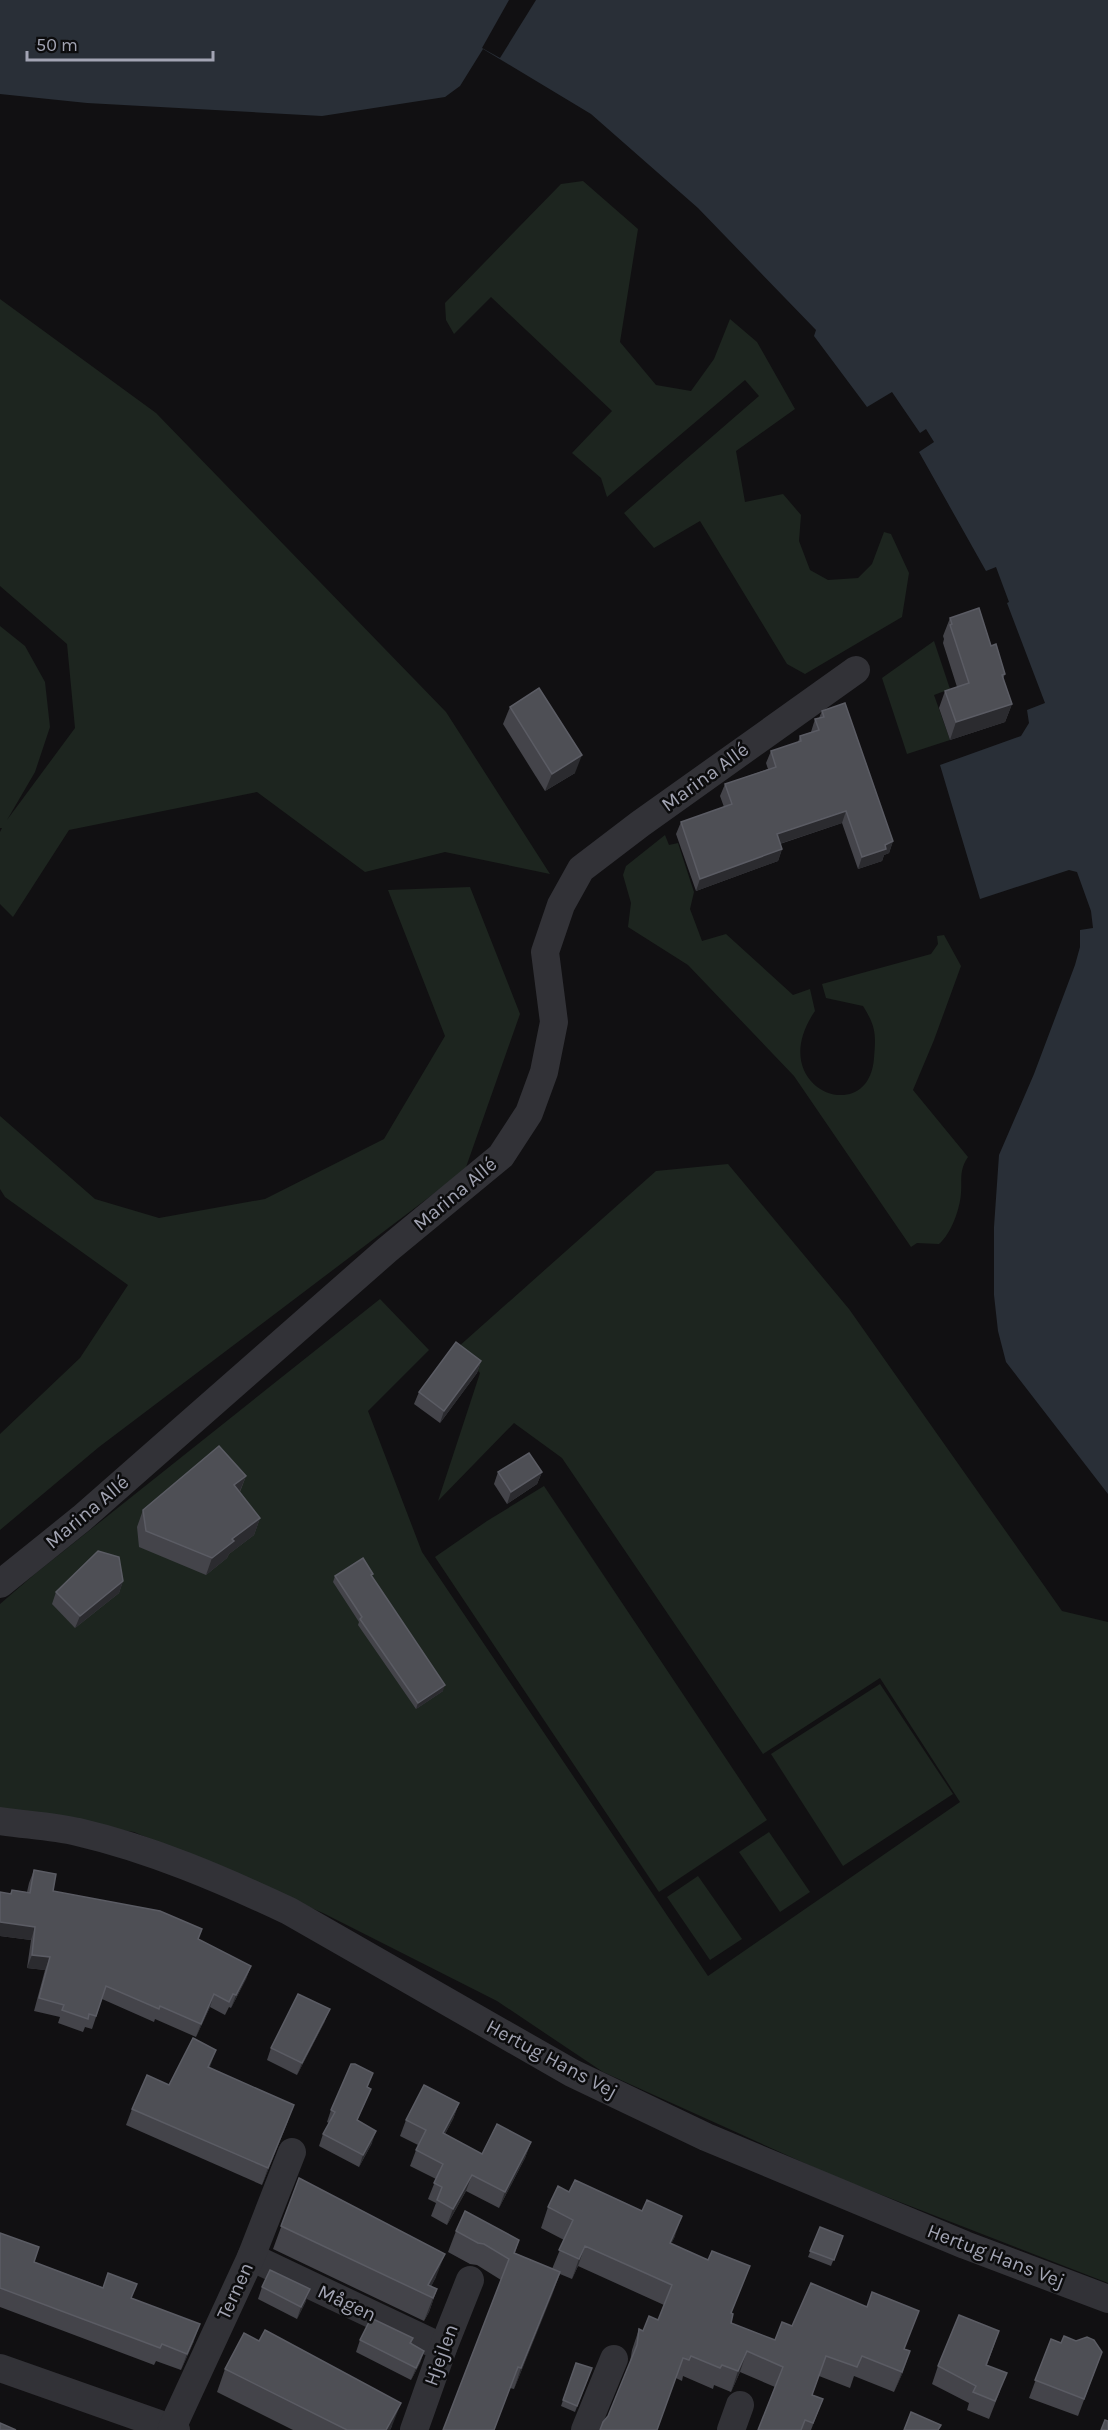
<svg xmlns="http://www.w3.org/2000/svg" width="1108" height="2430" font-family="Karla,sans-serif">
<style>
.green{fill:#1d251f}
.water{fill:#292f37}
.pier{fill:#111012}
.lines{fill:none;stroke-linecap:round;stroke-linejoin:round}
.minor{stroke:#323237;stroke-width:28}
.wall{fill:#44444a}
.shaded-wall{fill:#2b2b2f}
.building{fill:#4e4f55;stroke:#5b5c64;stroke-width:1.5}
.labels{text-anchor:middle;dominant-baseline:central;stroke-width:5;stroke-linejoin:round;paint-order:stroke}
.street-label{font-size:20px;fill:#a2a4b3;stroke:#0c0c0d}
</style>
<rect width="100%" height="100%" fill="#111012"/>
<!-- green -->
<g class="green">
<polygon points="583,181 638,229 620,342 656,385 691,391 714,359 730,319 757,342 795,409 736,451 745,502 783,494 801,515 799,541 810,570 828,580 858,578 872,564 884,532 891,534 909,573 902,617 805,674 787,664 700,521 654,548 624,513 759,396 745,380 607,497 601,478 572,453 612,411 491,297 454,334 446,320 445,303 561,184"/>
<polygon points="0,299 156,413 446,712 550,874 445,852 365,872 257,792 69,830 13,917 0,904 0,832 2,828 0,828 0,626 25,646 45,682 50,727 35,772 7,820 75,728 67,644 0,586"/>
<polygon points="934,641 950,689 934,695 950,740 907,754 882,678"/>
<path d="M665,835L669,845L678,843L694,892L690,909L702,941L726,934L793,995L810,989L815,1011C762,1088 869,1130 874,1058C876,1034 876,1027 863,1006L826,998L822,984L931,954L938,944L937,936L944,935L961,966L934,1040L913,1090L968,1157C959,1170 962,1179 961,1193C960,1209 951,1234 939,1244L917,1243L911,1247L794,1076L688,965L628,927L631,903L623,875L626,866Z"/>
<polygon points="470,887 520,1014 465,1170 99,1447 0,1530 0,1434 80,1358 128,1285 5,1197 0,1189 0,1116 95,1199 159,1218 265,1199 384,1139 445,1036 388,890"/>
<polygon points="728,1164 849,1309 1062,1611 1108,1622 1108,2283 833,2176 603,2072 497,2001 323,1913 134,1832 0,1812 0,1604 36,1573 380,1299 429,1350 368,1411 422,1552 708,1976 960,1802 880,1678 763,1754 562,1458 514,1423 438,1501 480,1373 457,1348 656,1171"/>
<polygon points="544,1486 767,1820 659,1892 435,1557 487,1521"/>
<polygon points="880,1684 953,1794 843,1866 771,1754"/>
<polygon points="769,1832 810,1892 780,1912 739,1852"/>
<polygon points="698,1876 742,1939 710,1960 667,1897"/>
</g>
<!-- water -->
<polygon class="water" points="0,0 1108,0 1108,1494 1006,1362 998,1331 994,1295 994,1227 999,1155 1034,1074 1075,965 1080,947 1080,930 1093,928 1091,911 1077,872 1069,870 980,899 940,765 1021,736 1029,723 1027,710 1045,703 1007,603 1009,602 996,567 986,571 919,452 934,442 926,429 920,433 892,392 867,407 814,336 816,330 698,208 591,114 483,49 460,86 445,97 322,116 87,103 0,94"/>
<!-- pier -->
<polygon class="pier" points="509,0 536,0 500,58 482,48"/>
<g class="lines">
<!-- minor -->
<g class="minor">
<polyline points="0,1584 82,1518 387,1250 501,1156 529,1113 544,1072 554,1022 545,952 561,905 581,869 640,824 856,670"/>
<path d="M0,1821C26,1825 52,1826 78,1832C151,1849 221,1879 289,1911L572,2073L706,2137L965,2245L1108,2299"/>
<polyline points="251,2257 443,2348"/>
<polyline points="0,2368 176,2430"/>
<polyline points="172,2428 251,2257 292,2152"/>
<polyline points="414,2430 443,2348 470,2280"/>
<polyline points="585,2430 614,2359"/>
<polyline points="731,2430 740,2405"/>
</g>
</g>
<!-- wall -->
<g class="wall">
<polygon points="950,618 991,646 1005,674 1003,679 1012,704 1005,722 950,740 939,708 945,691 957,687 943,643 944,639 943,636"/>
<polygon points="510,707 575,773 545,791 503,724"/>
<polygon points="822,711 893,841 889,853 884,855 882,861 858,869 842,823 780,844 782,849 778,861 696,891 676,834 681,822 724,807 720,796 725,784 768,769 766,763 771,751 798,742 800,736 811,732 815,719 819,718"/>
<polygon points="481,1361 477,1373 440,1423 414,1404 419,1392"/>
<polygon points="498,1472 542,1472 537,1484 507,1504 494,1484"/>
<polygon points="246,1476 240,1492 260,1518 254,1535 229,1554 227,1558 206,1575 139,1547 137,1527 143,1510"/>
<polygon points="335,1576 372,1577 443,1691 416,1709 358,1625 359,1622 333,1582"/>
<polygon points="123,1581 119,1593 75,1628 52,1604 56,1592"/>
<polygon points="34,1870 53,1891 202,1929 198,1939 251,1966 246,1979 231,2008 229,2007 225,2015 210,2007 196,2037 155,2019 154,2022 102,1999 92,2029 85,2027 83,2032 58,2023 60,2017 34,2011 45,1970 27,1968 31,1940 0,1936 0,1892 10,1894 12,1890 27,1892 29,1883"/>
<polygon points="325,2021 297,2075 267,2060 271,2048"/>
<polygon points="210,2068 288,2121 262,2185 126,2125 132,2109 169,2085"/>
<polygon points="367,2088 371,2089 357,2121 372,2143 359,2167 319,2146 323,2134 329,2123 327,2122 331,2110"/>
<polygon points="459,2103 453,2119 445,2134 482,2154 531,2142 525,2158 499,2208 466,2191 447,2225 431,2216 436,2203 428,2199 436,2179 410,2166 418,2145 400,2136 406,2120"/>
<polygon points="299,2178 436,2277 431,2286 437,2289 429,2312 424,2321 273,2249"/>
<polygon points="548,2207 675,2236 671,2244 732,2313 731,2323 775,2340 792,2326 867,2307 919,2311 904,2349 903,2372 894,2392 854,2376 850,2388 819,2376 812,2395 823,2399 811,2430 758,2430 775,2387 740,2372 731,2392 714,2385 713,2389 683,2376 682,2381 676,2378 608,2416 630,2362 632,2350 639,2329 643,2331 658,2320 664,2305 578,2266 572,2279 560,2274 514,2389 510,2388 501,2280 477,2265 470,2264 448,2252 456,2231 519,2240 515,2253 552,2269 564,2240 541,2228"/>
<polygon points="820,2227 843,2236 831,2266 808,2257"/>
<polygon points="0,2233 34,2262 132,2298 194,2341 181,2370 156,2361 154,2365 0,2307"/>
<polygon points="262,2287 306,2301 297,2319 258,2299"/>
<polygon points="999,2331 987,2365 1000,2391 989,2419 967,2410 969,2403 932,2384 938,2366"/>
<polygon points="413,2338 411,2344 424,2351 420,2363 411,2380 356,2352 360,2340"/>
<polygon points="1051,2339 1061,2343 1076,2341 1102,2352 1078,2416 1029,2398"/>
<polygon points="576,2363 592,2368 575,2412 561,2406"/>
<polygon points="225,2369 392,2426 390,2430 293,2430 217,2392"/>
</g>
<!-- shaded-wall -->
<g class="shaded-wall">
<polygon points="1012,704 1005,722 950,740 956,722"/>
<polygon points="582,755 575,773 545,791 552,774"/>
<polygon points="846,811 842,823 773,846 777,834"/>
<polygon points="893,841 889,853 884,855 882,861 858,869 862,857 885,845"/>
<polygon points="782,849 778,861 696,891 700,879"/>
<polygon points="481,1361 477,1373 440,1423 444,1411"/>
<polygon points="542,1472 537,1484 507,1504 511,1492"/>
<polygon points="246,1476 239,1493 234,1485"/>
<polygon points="260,1518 254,1535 229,1554 227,1558 206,1575 212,1558 232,1539"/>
<polygon points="123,1581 119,1593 75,1628 80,1616"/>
<polygon points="445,1685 443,1691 416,1709 418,1703"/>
<polygon points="0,1922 35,1927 31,1940 0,1936"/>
<polygon points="32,1955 50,1957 45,1970 27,1968"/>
<polygon points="251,1966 246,1979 231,2008 236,1995"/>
<polygon points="214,1994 210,2007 196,2037 201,2024"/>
<polygon points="330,2009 325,2021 297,2075 302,2063"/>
<polygon points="216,2050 210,2067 202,2084 208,2067"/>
<polygon points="459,2103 453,2119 437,2149 443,2133"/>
<polygon points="294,2105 288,2121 262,2185 268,2168"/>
<polygon points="376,2131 372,2143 359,2167 363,2155"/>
<polygon points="531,2142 525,2158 499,2208 505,2192"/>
<polygon points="472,2175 466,2191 447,2225 453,2209"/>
<polygon points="682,2216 675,2236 662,2264 670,2243"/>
<polygon points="585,2246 578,2266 572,2279 579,2259"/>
<polygon points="445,2254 436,2277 427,2295 428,2285"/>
<polygon points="560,2272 553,2293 514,2389 521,2368"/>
<polygon points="310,2289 306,2301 297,2319 301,2307"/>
<polygon points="437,2289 429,2312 424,2321 433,2298"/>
<polygon points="200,2324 194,2341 181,2370 187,2354"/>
<polygon points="424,2351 420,2363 411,2380 416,2368"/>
<polygon points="747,2351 740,2372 731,2392 738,2371"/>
<polygon points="910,2351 903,2372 894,2392 902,2372"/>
<polygon points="401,2403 392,2426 390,2430 386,2430"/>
</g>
<!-- building -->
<g class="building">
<polygon points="979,608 991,646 996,644 1005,674 1002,675 1012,704 956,722 945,691 969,683 950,625 952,624 950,618"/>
<polygon points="539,688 582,755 552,774 510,707"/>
<polygon points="845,703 893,841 885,845 886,849 862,857 846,811 777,834 782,849 700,879 681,822 732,804 725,784 776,767 771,751 801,741 800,736 819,730 815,719 824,717 822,711"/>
<polygon points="456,1342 481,1361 444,1411 419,1392"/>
<polygon points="219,1446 246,1476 234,1485 260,1518 232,1539 234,1541 212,1558 146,1531 143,1510"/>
<polygon points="529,1453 542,1472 511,1492 498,1472"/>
<polygon points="98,1551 119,1557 123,1581 80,1616 56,1592"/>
<polygon points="363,1558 373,1574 371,1575 445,1685 418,1703 360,1619 362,1617 335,1576"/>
<polygon points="34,1870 56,1874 53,1891 160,1911 202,1929 198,1939 251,1966 236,1995 233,1994 229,2002 214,1994 201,2024 160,2006 159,2009 106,1986 96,2016 89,2014 88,2019 62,2010 64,2005 39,1998 50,1957 32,1955 35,1927 0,1922 0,1892 11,1894 12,1890 30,1893"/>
<polygon points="298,1994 330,2009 302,2063 271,2048"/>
<polygon points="193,2038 216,2050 208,2067 294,2105 268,2168 132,2109 147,2075 169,2085"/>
<polygon points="351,2064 355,2064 373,2073 367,2087 371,2089 357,2120 376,2131 363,2155 323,2134 335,2112 331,2110"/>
<polygon points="424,2085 459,2103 443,2133 482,2154 497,2124 531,2142 505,2192 472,2175 453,2209 437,2200 442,2187 434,2183 443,2164 416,2150 426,2130 406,2120"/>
<polygon points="299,2178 445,2254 428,2285 437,2289 433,2298 281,2226"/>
<polygon points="575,2180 642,2211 647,2200 682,2216 670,2243 708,2260 712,2251 750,2266 731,2313 733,2314 731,2323 775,2340 782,2322 792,2326 811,2283 867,2307 872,2292 919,2311 904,2349 910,2351 902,2372 862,2356 857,2367 826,2356 812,2395 823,2399 813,2423 805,2420 801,2430 758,2430 783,2367 747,2351 738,2371 722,2365 720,2368 691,2356 689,2360 683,2358 657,2430 600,2430 603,2422 608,2416 637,2345 639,2329 643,2331 649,2316 658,2320 672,2285 585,2246 579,2259 559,2250 573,2220 548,2207 558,2186 569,2192"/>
<polygon points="465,2211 519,2240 514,2253 560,2272 521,2368 518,2367 494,2430 443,2430 509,2259 484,2244 478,2243 456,2231"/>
<polygon points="820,2227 843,2236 834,2260 810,2251"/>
<polygon points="0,2233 39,2247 34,2262 103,2288 108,2273 137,2284 131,2298 200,2324 187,2354 162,2344 160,2348 0,2288"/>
<polygon points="270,2270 310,2289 301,2307 262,2287"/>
<polygon points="959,2315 999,2331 986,2365 1007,2373 995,2401 973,2392 976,2386 938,2366"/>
<polygon points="371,2318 413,2338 410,2343 424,2351 416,2368 360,2340"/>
<polygon points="265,2330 401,2403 386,2430 347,2430 225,2369 244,2333 259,2341"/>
<polygon points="1064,2336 1076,2341 1087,2337 1094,2340 1102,2352 1084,2399 1035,2380 1051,2339 1061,2343"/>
<polygon points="576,2363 592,2368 577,2406 563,2400"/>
<polygon points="911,2412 941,2425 938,2430 904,2430"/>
<polygon points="1105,2420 1108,2421 1108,2430 1101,2430"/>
<polygon points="0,2423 16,2430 0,2430"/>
</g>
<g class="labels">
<!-- street labels -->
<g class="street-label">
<text transform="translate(705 777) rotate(-36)">Marina Allé</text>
<text transform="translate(455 1194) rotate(-40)">Marina Allé</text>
<text transform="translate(87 1512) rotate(-40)">Marina Allé</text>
<text transform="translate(552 2059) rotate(28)">Hertug Hans Vej</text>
<text transform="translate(996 2256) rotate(21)">Hertug Hans Vej</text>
<text transform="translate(235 2291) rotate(-65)">Ternen</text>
<text transform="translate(347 2303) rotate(25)">Mågen</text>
<text transform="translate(441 2355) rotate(-70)">Hjejlen</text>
</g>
</g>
<!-- scale -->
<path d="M27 51v9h186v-9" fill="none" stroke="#a2a4b3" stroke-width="3"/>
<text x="36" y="51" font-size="18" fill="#a2a4b3" stroke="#0c0c0d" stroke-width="4.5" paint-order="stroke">50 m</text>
</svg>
